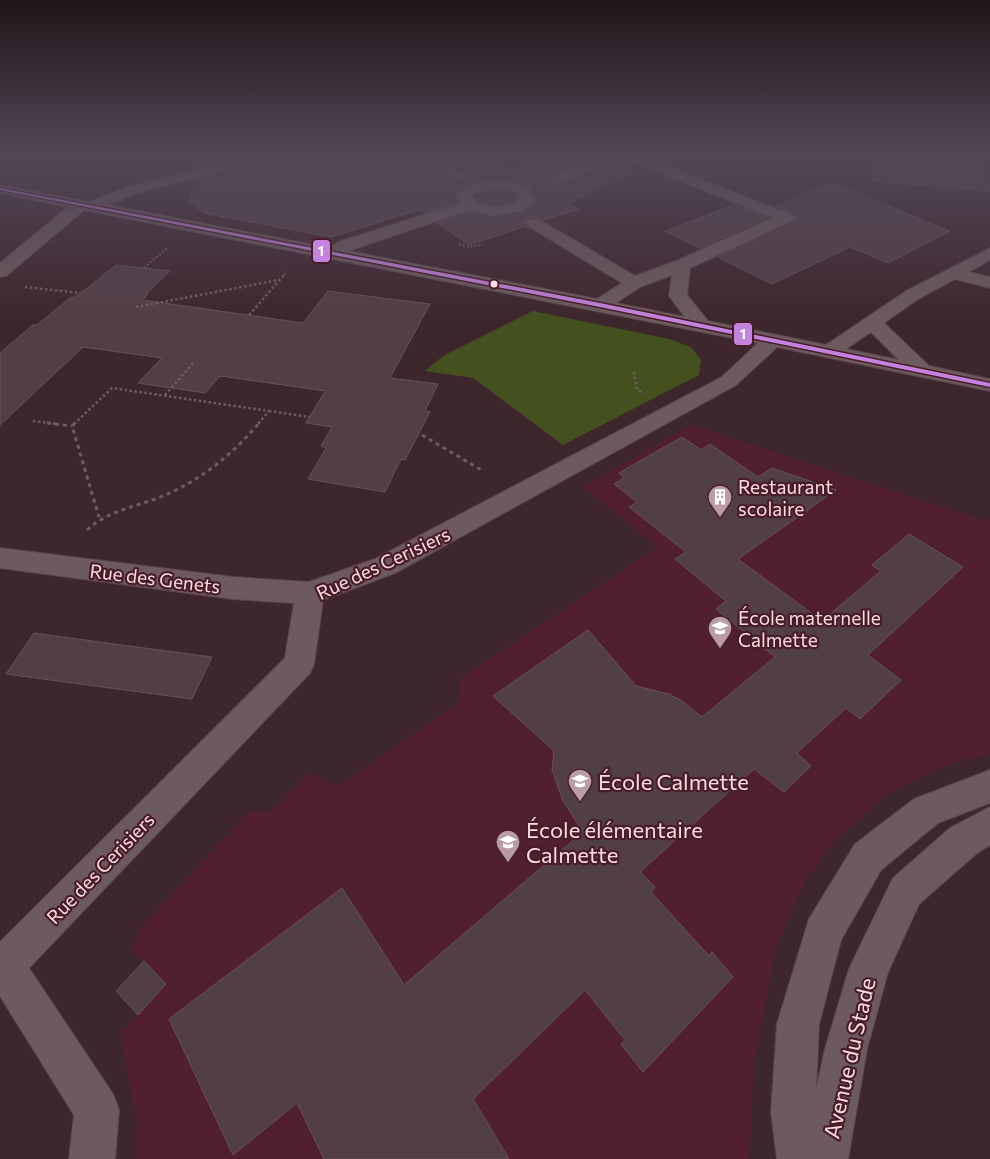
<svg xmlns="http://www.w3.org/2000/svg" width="990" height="1159" font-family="Commissioner,sans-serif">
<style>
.built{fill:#51202f}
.green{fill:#44501e}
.building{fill:#523e46;stroke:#665259}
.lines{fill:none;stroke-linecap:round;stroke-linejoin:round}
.minor-tunnel{stroke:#5a4148;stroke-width:16;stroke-dasharray:16 8;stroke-linecap:butt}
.minor-casing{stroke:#5b454b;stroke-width:2}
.path-far2{stroke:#6e5c61;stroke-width:2;stroke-dasharray:2 2;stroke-linecap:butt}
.path-far1{stroke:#6e5c61;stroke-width:2.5;stroke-dasharray:2.5 2.5;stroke-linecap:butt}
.path{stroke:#6e5c61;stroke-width:3;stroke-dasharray:4 4;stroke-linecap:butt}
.minor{fill:#6c5a5e;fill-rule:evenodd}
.bus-1-casing{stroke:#491c29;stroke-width:3}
.bus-1{fill:#c483df;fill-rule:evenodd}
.bus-dot{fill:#fcdde4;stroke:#491c29;stroke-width:2}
.labels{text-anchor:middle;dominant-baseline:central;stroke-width:4.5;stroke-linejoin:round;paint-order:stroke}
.poi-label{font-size:19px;fill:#fcdde4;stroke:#491c29;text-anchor:start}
.street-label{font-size:19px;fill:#fcdde4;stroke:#491c29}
.near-poi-label{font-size:22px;fill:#fcdde4;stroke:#491c29;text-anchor:start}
.near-street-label{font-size:22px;fill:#fcdde4;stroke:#491c29}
.line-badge{stroke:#491c29;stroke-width:2}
.badge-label{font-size:14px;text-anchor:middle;font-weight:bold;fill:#fff}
</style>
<rect width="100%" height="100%" fill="#3e262d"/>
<!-- built -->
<polygon class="built" points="691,425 990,522 990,754 950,764 890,792 831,845 806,880 776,947 754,1065 749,1159 135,1159 137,1122 120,1034 166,984 132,950 138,931 248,812 271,812 309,773 338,786 459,702 459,679 658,547 582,487"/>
<!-- green -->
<polygon class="green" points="533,311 669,339 691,347 701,360 699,375 563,445 473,378 425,371 443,356"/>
<!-- building -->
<g class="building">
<polygon points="202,158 236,158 199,167"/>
<polygon points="266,158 421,158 451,180 462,180 465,173 442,158 483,158 509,172 553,158 594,158 550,174 547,179 556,185 615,163 636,170 568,203 578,209 544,220 528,218 524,222 526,226 469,245 437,223 469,212 495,218 522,213 529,208 538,198 530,186 500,180 480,180 462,188 454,197 458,202 423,213 418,210 331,237 204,213 189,201 196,180 262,163"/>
<polygon points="874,158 976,158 990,183 990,191 873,181"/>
<polygon points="832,183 950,231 888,263 850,247 772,284 718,257 793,223 796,219 794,214 775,206"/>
<polygon points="496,190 517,195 518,197 509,203 496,205 483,202 475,197"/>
<polygon points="734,205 767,218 700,248 665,231"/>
<polygon points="116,265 170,271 146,294 148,294 143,300 303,323 328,291 430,304 390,378 438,384 425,411 430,412 405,460 401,459 385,492 308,479 326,448 321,446 332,427 306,423 325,391 220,376 205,393 138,383 162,358 83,347 0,425 0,353 33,325 37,325 70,298 73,298 90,286"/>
<polygon points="682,437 701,450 710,444 758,477 772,468 836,490 738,559 822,621 881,571 872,565 909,534 963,567 868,655 901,680 860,719 846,708 797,753 811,766 784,792 754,769 640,872 655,887 651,892 709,956 712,952 733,977 643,1072 621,1044 625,1040 585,990 473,1099 509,1159 324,1159 297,1103 233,1155 169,1019 342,888 404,985 583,832 563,801 552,770 554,751 493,696 588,630 636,686 669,694 682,701 702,717 775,657 716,609 726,601 675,559 686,552 629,507 637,502 614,484 624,478 619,473"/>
<polygon points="34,633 92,641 212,657 192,699 6,674"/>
<polygon points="144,961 166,984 138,1015 116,991"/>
</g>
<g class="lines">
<!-- minor-tunnel -->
<g class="minor-tunnel">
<polyline points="457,175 468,181"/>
<polyline points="541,184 556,179"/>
<polyline points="522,216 534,223"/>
</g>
<defs>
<g id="minor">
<path d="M242,158H264L262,161L137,193L108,205L330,248L338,242L461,203L456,197C473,174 505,181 528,187L536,198L528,207L521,211L495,216L469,210L348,251L597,299L622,283L528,226L526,223L528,220H540L635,276L676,261L772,218L631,161L629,158H647L792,215L794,218L792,221L690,268L687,295L708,321L826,345L906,291L990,248V260L969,272L990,277V288L955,279L918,299L884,323L929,366L990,379V391L777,347L736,385L395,573L323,600L314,664L310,673L29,968L113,1094L119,1110L115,1159H69L74,1115L0,996V942L285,658L294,603L233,599L0,568V548L233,577L309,582L375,559L722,377L758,343L84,210L6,276L0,277V263L68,207L0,193V185L89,202L127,187ZM496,188L518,193L520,198C509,209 483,210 472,197L475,193ZM672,275L669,296L685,317L616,303L640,287ZM871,332L899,360L846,349Z"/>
<polygon points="423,158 439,158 464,175 462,178 452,178"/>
<polygon points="598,158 617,158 615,161 561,182 556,183 549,179 551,176"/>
<polygon points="990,770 990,803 938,823 881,870 841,940 819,1024 816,1090 825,1049 849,969 893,878 950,828 990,807 990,845 976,854 919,904 888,972 867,1049 848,1159 777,1159 771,1112 777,1024 809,919 855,844 914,799"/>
</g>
</defs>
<!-- minor casing -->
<use href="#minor" class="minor-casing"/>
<!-- path-far2 -->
<g class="path-far2">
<polyline points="459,244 468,247 483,245"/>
<polyline points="144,268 167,248"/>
<polyline points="284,275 287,272"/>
</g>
<!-- path-far1 -->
<g class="path-far1">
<polyline points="25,287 80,293"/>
<polyline points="136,307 279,280"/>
<polyline points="249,315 285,274"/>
<polyline points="634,372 637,389 644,394"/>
<polyline points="165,395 194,362"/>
<polyline points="269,411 310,417"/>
<polyline points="33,421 57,424"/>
<polyline points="74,424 112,388 269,411 258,424"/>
</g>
<!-- path -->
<g class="path">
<polyline points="47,423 72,426"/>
<polyline points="75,423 72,426 99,517"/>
<polyline points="422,435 483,471"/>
<path d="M87,530C109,510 136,507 163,496C201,480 233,454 259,423"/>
</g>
<!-- minor -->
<use href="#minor" class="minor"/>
<defs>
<polygon id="bus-1" points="0,188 600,303 990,383 990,387 600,307 0,190"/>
</defs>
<!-- bus-1 casing -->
<use href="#bus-1" class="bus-1-casing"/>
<!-- bus-1 -->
<use href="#bus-1" class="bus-1"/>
</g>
<!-- sky -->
<linearGradient id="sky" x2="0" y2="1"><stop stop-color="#221519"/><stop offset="0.49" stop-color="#524757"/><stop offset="1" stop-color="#524757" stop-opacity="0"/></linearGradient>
<rect width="990" height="320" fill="url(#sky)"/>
<!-- icons -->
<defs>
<symbol id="building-pin" viewBox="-11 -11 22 30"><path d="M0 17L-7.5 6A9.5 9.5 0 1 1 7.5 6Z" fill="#ba9da4" stroke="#491c29"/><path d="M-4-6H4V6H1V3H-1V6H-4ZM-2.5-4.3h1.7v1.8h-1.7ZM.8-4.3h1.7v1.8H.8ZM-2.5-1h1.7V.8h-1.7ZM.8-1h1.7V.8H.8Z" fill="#fff"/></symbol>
<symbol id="school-pin" viewBox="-11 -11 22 30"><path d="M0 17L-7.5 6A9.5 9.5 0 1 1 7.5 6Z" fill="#ba9da4" stroke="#491c29"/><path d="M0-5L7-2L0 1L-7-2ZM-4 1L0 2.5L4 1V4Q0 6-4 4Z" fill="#fff"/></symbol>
</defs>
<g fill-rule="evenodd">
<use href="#building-pin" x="706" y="483" width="28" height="38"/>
<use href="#school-pin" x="706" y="614" width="28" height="38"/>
<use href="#school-pin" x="566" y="767" width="28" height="38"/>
<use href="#school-pin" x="494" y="828" width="28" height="38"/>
</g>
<!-- markers -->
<circle class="bus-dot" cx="494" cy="284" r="4.5"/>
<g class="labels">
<!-- poi labels -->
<g class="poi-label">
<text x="738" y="486">Restaurant<tspan x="738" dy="22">scolaire</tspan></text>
<text x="738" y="617">École maternelle<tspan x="738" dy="22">Calmette</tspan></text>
</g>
<!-- street labels -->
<g class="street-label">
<text transform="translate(383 563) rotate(-25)">Rue des Cerisiers</text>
<text transform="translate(155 578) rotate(7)">Rue des Genets</text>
<text transform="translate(100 868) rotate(-46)">Rue des Cerisiers</text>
</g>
<!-- near-poi labels -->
<g class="near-poi-label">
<text x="598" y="781">École Calmette</text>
<text x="526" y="829">École élémentaire<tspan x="526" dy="25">Calmette</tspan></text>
</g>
<!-- near-street labels -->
<g class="near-street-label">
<text transform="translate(849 1058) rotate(-77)">Avenue du Stade</text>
</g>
</g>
<g class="line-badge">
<rect x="312" y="239" width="19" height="24" rx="5" fill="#c483df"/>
<rect x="733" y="322" width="20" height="24" rx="5" fill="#c483df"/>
</g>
<g class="badge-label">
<text x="321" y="256">1</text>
<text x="743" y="339">1</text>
</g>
</svg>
